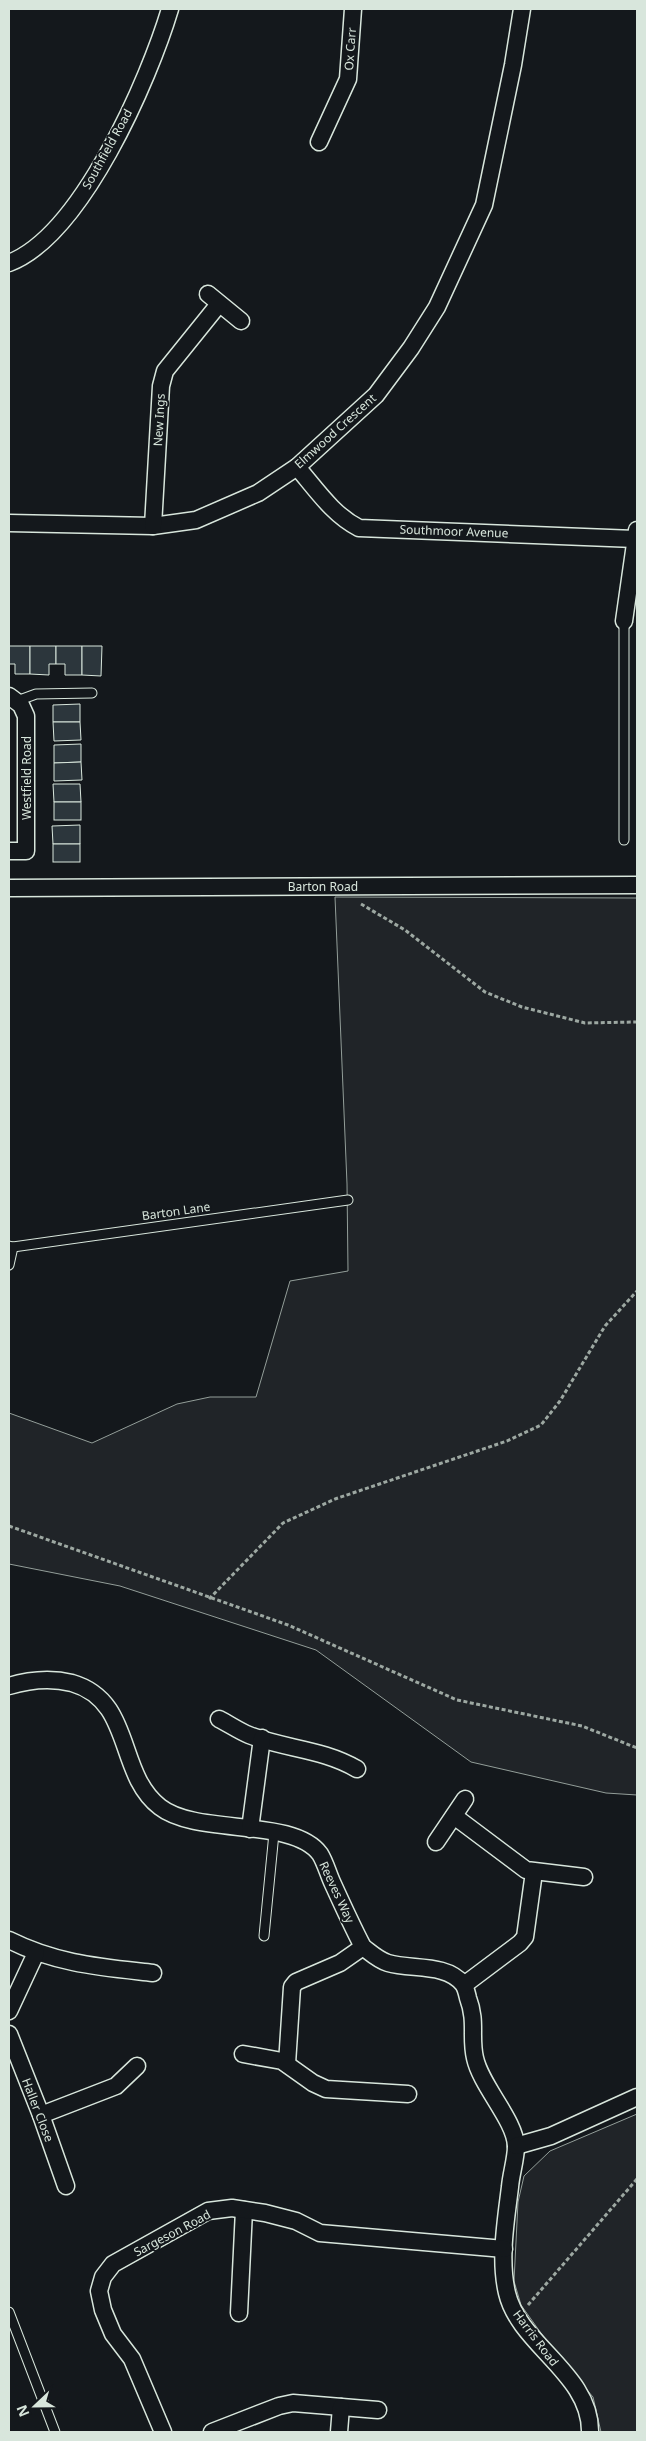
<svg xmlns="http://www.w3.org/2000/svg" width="646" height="2441" font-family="'Noto Sans',sans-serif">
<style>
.green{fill:#202428;stroke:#939e99}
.building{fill:#2c363c;stroke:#d8e6dc}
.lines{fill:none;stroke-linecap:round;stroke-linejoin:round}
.service-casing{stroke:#d8e6dc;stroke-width:11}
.minor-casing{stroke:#d8e6dc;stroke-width:19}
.path{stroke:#9da8a2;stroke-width:3;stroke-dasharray:4 2.5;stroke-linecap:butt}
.service{stroke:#14181c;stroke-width:9}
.minor{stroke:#14181c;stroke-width:16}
.labels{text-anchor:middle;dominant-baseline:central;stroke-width:4;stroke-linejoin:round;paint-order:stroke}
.street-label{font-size:12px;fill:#d8e6dc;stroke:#14181c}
</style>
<rect width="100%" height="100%" fill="#14181c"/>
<!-- green -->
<g class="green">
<polygon points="335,897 637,898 637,1795 606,1793 471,1762 316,1650 120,1586 9,1564 9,1413 92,1443 177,1404 210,1397 256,1397 290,1281 348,1271 347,1184"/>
<polygon points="637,2114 637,2432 601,2432 593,2397 553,2350 521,2305 514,2281 518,2202 524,2176 550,2151"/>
</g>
<!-- building -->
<g class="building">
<polygon points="9,646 30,646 30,674 15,674 15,664 9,664"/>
<polygon points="30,646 56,646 56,664 49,664 49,675 30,674"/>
<polygon points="56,646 82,646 82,675 65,675 65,664 56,664"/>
<polygon points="82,646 102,646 101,676 82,675"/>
<polygon points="80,704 80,722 53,722 53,705"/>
<polygon points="53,722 80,722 81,740 54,741"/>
<polygon points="81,744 81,762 54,763 54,745"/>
<polygon points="81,762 82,780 54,781 54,763"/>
<polygon points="53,784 80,784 81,802 54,802"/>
<rect x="54" y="802" width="27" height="18"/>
<polygon points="80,825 80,844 53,844 52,826"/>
<rect x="53" y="844" width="27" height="18"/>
</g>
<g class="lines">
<defs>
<g id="service">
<polyline points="17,701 36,694 92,693"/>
<polyline points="624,840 624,621"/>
<polyline points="9,1246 13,1247 348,1200"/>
<polyline points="9,1265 13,1247"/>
<polyline points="264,1936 274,1833"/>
<polyline points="9,2312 55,2432"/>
</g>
<g id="minor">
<polyline points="319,142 348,79 353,9"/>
<path d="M9,263C82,235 149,79 170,9"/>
<polyline points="208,294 241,321"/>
<path d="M297,467C316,489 333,515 359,528L635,539"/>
<polyline points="9,523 153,526 196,520 258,493 297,467 376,395 411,348 437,307 484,205 513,65 522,9"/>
<polyline points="153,526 161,386 165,371 219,304"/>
<polyline points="624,621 637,530"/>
<polyline points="9,696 21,705 26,716 26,851 9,851"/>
<polyline points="9,888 637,885"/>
<path d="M9,1686C29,1680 52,1678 72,1683C134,1701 116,1773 160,1807C197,1836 293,1817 320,1854C325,1862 328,1873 332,1882C342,1904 352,1926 363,1947C371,1953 378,1960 388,1963C412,1970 446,1963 463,1984C466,1988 467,1994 468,1998C477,2022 470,2037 475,2058C481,2086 515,2120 516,2146C516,2159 511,2174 510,2187C506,2220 499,2259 507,2293C519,2345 591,2374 590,2432"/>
<path d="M219,1719C229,1724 239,1731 249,1735C285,1749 323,1749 357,1769"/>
<polyline points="454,1816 526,1870 584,1877"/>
<polyline points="250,1829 262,1738"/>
<polyline points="436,1842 465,1799"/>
<path d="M9,1940C57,1964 100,1967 153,1973"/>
<polyline points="464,1985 520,1943 525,1937 534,1872"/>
<polyline points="9,2011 36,1953"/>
<polyline points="9,2034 41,2115 66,2186"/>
<polyline points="243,2054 282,2061 313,2083 326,2089 408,2094"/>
<polyline points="287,2064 292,1987 296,1982 340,1963 363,1947"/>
<polyline points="41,2115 116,2086 137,2066"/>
<polyline points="516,2146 551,2136 637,2097"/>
<polyline points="239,2313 244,2210"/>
<polyline points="163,2432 132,2359 113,2334 103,2310 99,2291 103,2277 113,2264 208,2211 232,2208 265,2213 296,2221 320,2233 504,2249"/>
<polyline points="212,2432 279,2406 293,2403 378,2410"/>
<polyline points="339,2432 341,2407"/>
</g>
</defs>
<!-- service casing -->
<use href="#service" class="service-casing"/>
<!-- minor casing -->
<use href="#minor" class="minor-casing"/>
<!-- path -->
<g class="path">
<polyline points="361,904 405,930 485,992 522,1007 585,1023 637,1022"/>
<polyline points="9,1526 288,1625 457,1700 582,1726 637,1748"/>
<polyline points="209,1599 283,1523 335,1499 507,1441 541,1425 560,1401 605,1326 637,1291"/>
<polyline points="528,2305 637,2179"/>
</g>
<!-- service -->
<use href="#service" class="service"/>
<!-- minor -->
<use href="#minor" class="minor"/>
</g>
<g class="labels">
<!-- street labels -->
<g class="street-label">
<text transform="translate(350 49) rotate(-86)">Ox Carr</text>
<text transform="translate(107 149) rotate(-61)">Southfield Road</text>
<text transform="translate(159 420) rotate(-87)">New Ings</text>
<text transform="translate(335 431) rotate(-42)">Elmwood Crescent</text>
<text transform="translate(454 531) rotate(2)">Southmoor Avenue</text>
<text transform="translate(26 778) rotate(-90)">Westfield Road</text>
<text x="323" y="886">Barton Road</text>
<text transform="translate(176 1211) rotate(-8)">Barton Lane</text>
<text transform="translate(337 1892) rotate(65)">Reeves Way</text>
<text transform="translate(38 2110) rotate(69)">Haller Close</text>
<text transform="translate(172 2233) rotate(-28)">Sargeson Road</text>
<text transform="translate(536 2338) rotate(53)">Harris Road</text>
</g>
</g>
<!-- border -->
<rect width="646" height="2441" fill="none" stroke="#d8e6dc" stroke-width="20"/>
<!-- north arrow -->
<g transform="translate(35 2406) rotate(248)" stroke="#14181c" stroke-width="4" paint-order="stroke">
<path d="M0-4L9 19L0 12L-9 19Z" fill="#d8e6dc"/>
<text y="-8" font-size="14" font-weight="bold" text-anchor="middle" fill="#d8e6dc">N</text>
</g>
</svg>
